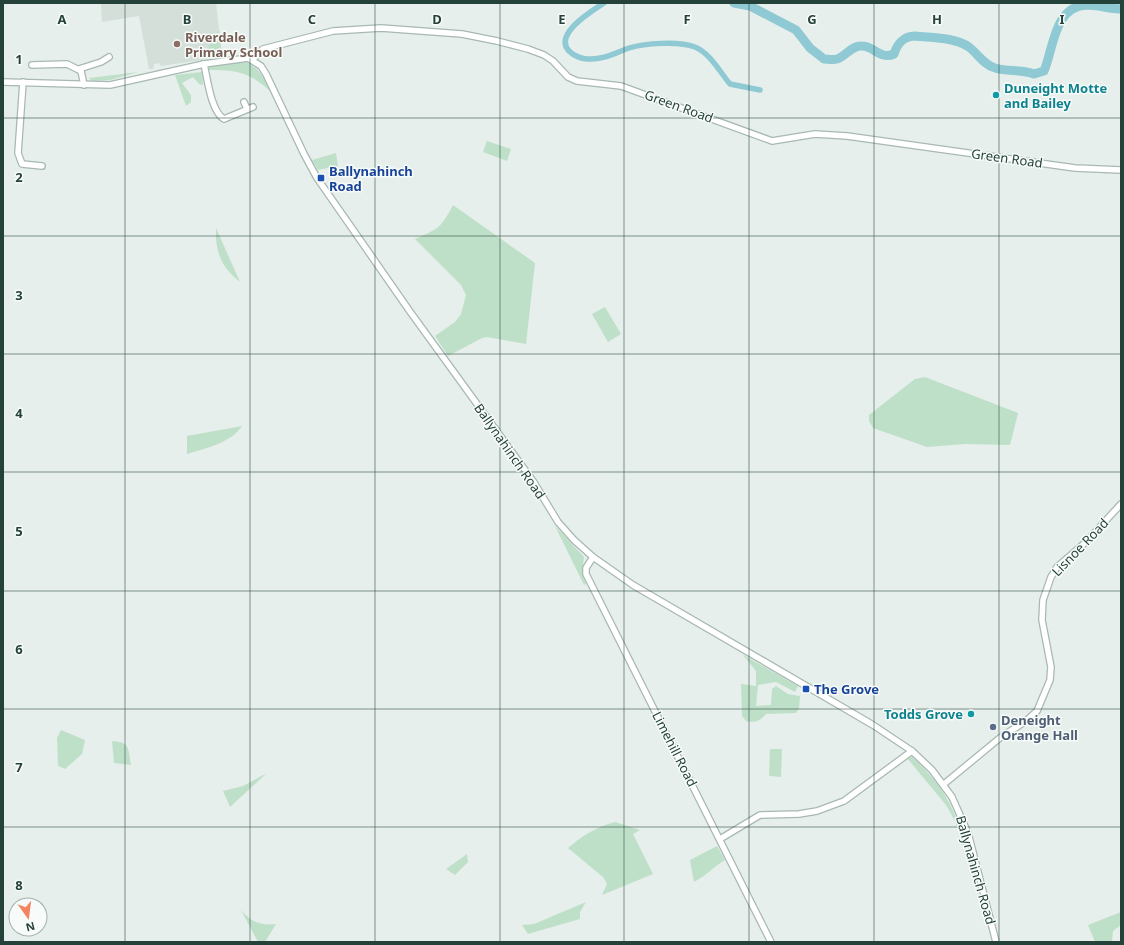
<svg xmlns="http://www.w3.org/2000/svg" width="1124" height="945" font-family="'Noto Sans',sans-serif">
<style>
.built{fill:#d4dfda}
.green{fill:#bfe0c8}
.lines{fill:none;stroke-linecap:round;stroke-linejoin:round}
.canal{stroke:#8ec9d4;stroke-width:5.5}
.river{stroke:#8ec9d4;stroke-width:9}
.minor-casing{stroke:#a8b8b2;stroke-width:8}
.minor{stroke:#fff;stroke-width:5.5}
.grid{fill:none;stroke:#24423a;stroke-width:1;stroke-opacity:0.55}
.education-dot{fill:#8d6e63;stroke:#f7fbf9;stroke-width:1.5}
.culture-dot{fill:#0f9aa8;stroke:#f7fbf9;stroke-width:1.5}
.transit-dot{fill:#1a4fb4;stroke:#f7fbf9;stroke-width:1.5}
.service-dot{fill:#5c6f8a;stroke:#f7fbf9;stroke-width:1.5}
.labels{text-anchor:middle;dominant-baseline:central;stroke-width:3;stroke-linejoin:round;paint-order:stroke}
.education-label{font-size:13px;font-weight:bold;fill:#785e54;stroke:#f7fbf9;text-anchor:start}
.culture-label{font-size:13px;font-weight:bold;fill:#0d838f;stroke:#f7fbf9;text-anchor:start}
.street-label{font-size:13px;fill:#24423a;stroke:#f7fbf9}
.transit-label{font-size:13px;font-weight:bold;fill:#164399;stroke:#f7fbf9;text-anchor:start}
.service-label{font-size:13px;font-weight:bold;fill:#4e5e75;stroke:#f7fbf9;text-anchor:start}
.grid-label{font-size:13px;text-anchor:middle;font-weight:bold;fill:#24423a;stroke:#f7fbf9;stroke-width:3;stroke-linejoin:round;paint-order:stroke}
</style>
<rect width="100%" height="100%" fill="#e6efeb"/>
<!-- built -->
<polygon class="built" points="101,3 216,3 219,29 201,60 161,66 159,63 154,64 153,69 149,69 139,16 102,22"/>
<!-- green -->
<g class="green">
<polygon points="219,29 222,56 201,60"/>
<path d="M242,61C257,65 265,77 270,91C249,72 237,70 209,70L208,69L211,66Z"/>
<polygon points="138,72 110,80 92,81 89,78"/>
<polygon points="202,72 203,85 199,84 193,77 182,83 191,95 191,102 186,106 175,75"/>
<polygon points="487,141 511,149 507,161 483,152"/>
<polygon points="336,153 338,166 318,170 312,160"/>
<path d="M453,205L535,263L526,344L487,337L482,338L448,356L435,336L455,322L461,314L466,295L461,285L415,239C438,229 441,228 453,205Z"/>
<path d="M216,228L240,282C221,267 215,252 216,228Z"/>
<polygon points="605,307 621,334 608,342 592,314"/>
<polygon points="925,377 1018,413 1010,445 965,444 927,447 873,428 869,421 869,415 915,379"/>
<path d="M242,426C231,443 206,448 187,454V436Z"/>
<polygon points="555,526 584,557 582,574 586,584 584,585"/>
<path d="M743,655L798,686L795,692L776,682L758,685L756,706L771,705L772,689L776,686L788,694L800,696L799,709L796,713L766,714C760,721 755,723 746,721L742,716L741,684L756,686V671Z"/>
<polygon points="61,730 85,740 82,754 65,769 58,766 57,738"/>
<path d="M112,741C131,742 128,749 131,765L114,763Z"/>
<polygon points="770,749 782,749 781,777 769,776"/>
<path d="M912,757C952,793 958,819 971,868L955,821L946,805L907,758Z"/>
<polygon points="267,773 230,807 223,791 243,786"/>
<path d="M615,822L640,830L633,834L653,874L602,895L607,884L603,877L568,848C582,836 596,827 615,822Z"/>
<path d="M717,846L725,860C713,867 706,876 694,882L690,860Z"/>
<polygon points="467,854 468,862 455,875 446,869"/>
<polygon points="586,902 580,912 580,919 528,934 522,925 534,924"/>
<path d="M241,910C251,922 261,926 276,924L265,942H258Z"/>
<polygon points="1121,912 1121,925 1113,931 1112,942 1095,942 1088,925"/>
</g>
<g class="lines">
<!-- canal -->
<path class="canal" d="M604,3C592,11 553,34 569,51C574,56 582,59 588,59C603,60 615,53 629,48C645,43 679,41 695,47C711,54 719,71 730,84L760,90"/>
<!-- river -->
<path class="river" d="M734,3L750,6L796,30L810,48L824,59C828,59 833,60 837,59C846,56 852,45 862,46C874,46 880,60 894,54C897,44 904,36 915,36C932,38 954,37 969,47C977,53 984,65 995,68C1008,72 1021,69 1034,74L1044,71C1054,47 1054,6 1087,5C1098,5 1110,9 1121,9"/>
<defs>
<g id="minor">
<polyline points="252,60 263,49 333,31 381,28 462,34 497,41 528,49 544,55 553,61 568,77 577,81 621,86 772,141 815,134 847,136 1075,168 1121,170"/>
<path d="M204,64C207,77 211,112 224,119L253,107"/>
<polyline points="32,65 67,64 81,71 84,85"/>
<polyline points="79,69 101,62 109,57"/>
<polyline points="3,82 110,85 204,64 248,58 261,66 266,74 304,154 317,178 411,313 533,481 558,522 574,540 593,557 633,585 873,725 912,751 932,770 952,797 968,833 996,942"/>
<polyline points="23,82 18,153 22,164 42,166"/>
<polyline points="244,102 247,109"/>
<polyline points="593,557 586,568 586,574 771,942"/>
<polyline points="944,784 1001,737 1026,721 1037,711 1050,680 1051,667 1042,620 1043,600 1051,577 1057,567 1086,542 1121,504"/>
<polyline points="720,839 760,815 799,814 817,811 844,801 912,751"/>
</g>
</defs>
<!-- minor casing -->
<use href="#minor" class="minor-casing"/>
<!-- minor -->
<use href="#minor" class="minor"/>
</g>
<!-- grid -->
<path class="grid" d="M125,3V942M250,3V942M375,3V942M500,3V942M624,3V942M749,3V942M874,3V942M999,3V942M3,118H1121M3,236H1121M3,354H1121M3,472H1121M3,591H1121M3,709H1121M3,827H1121"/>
<!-- markers -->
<circle class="education-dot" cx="177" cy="44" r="4"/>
<g class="culture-dot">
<circle cx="996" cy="95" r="4"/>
<circle cx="971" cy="714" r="4"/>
</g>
<g class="transit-dot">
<rect x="317" y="174" width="8" height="8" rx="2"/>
<rect x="802" y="685" width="8" height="8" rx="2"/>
</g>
<circle class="service-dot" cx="993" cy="727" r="4"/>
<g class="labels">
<!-- education labels -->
<g class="education-label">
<text x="185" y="37">Riverdale<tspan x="185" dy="15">Primary School</tspan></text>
</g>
<!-- culture labels -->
<g class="culture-label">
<text x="1004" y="88">Duneight Motte<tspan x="1004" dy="15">and Bailey</tspan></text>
<text x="963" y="714" text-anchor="end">Todds Grove</text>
</g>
<!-- street labels -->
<g class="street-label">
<text transform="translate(679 106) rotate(20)">Green Road</text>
<text transform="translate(1007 158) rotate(8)">Green Road</text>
<text transform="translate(510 451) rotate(55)">Ballynahinch Road</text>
<text transform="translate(1080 547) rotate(-46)">Lisnoe Road</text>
<text transform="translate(675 749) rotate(63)">Limehill Road</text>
<text transform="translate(976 870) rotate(74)">Ballynahinch Road</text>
</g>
<!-- transit labels -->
<g class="transit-label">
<text x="329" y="171">Ballynahinch<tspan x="329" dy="15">Road</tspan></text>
<text x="814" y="689">The Grove</text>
</g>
<!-- service labels -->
<g class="service-label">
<text x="1001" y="720">Deneight<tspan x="1001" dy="15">Orange Hall</tspan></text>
</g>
</g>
<g class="grid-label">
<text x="62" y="24">A</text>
<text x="187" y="24">B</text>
<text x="312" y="24">C</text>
<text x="437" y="24">D</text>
<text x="562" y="24">E</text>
<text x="687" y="24">F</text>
<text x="812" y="24">G</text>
<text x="937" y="24">H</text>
<text x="1062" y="24">I</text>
<text x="19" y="64">1</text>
<text x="19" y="182">2</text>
<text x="19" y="300">3</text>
<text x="19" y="418">4</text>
<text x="19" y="536">5</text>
<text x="19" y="654">6</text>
<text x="19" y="772">7</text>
<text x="19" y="890">8</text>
</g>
<!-- border -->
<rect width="1124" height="945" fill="none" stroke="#24423a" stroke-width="8"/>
<!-- north arrow -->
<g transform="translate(28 917) rotate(166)"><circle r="19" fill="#f7fbf9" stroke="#a3b1ad"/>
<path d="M0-3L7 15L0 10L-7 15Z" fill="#f4845f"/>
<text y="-6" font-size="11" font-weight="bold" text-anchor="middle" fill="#24423a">N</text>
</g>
</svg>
